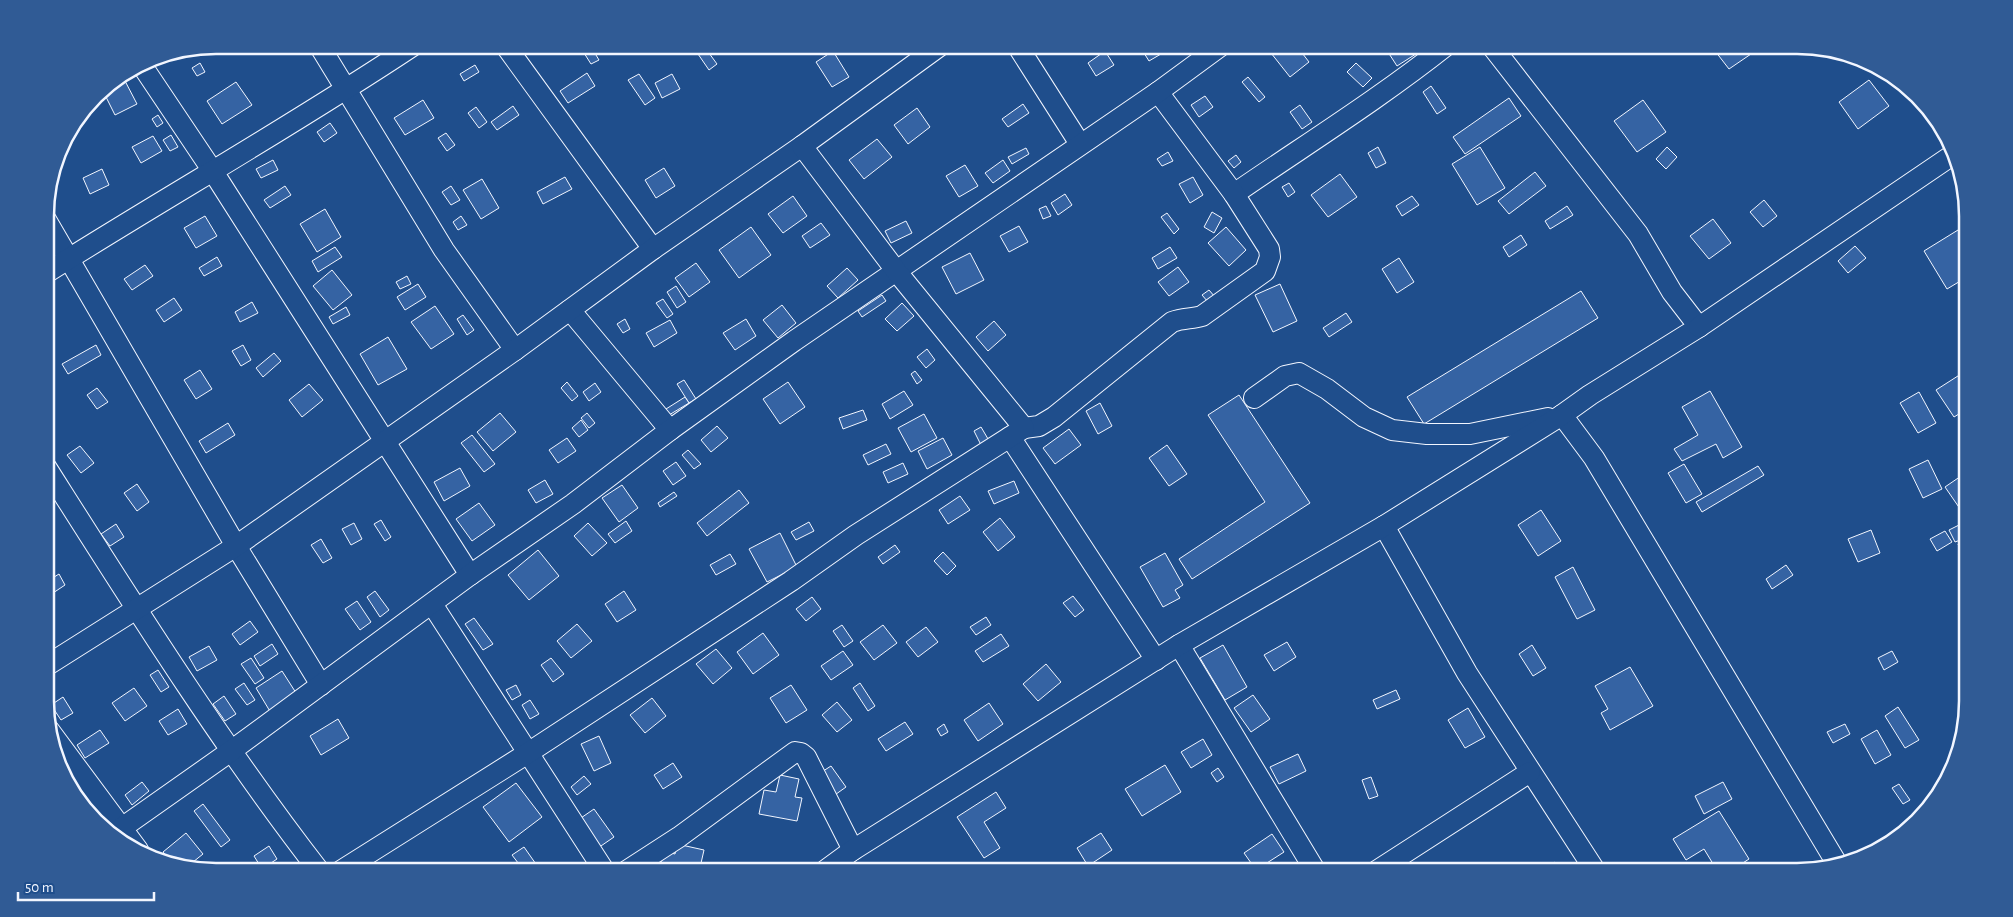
<svg xmlns="http://www.w3.org/2000/svg" width="2013" height="917" font-family="'Alegreya Sans',sans-serif">
<style>
.building{fill:#3563a3;stroke:#f2f6ff}
.lines{fill:none;stroke-linecap:round;stroke-linejoin:round}
.minor-casing{stroke:#f2f6ff;stroke-width:22}
.minor{stroke:#1f4e8c;stroke-width:20}
.rim{fill:none;stroke:#f2f6ff;stroke-width:2.5}
</style>
<rect width="100%" height="100%" fill="#1f4e8c"/>
<!-- building -->
<g class="building">
<polygon points="579,45 590,45 599,60 591,64"/>
<polygon points="1139,45 1162,45 1166,51 1149,61"/>
<polygon points="1282,45 1296,45 1309,62 1290,77 1271,53"/>
<polygon points="1391,45 1430,45 1397,66 1386,49"/>
<polygon points="1715,45 1744,45 1751,54 1729,69 1712,47"/>
<polygon points="210,46 196,55 193,50"/>
<polygon points="706,49 717,64 709,70 698,54"/>
<polygon points="833,51 849,77 832,87 816,62"/>
<polygon points="1105,51 1114,65 1096,76 1088,63"/>
<polygon points="200,63 205,72 197,76 192,68"/>
<polygon points="1356,63 1372,78 1363,87 1347,72"/>
<polygon points="475,65 479,72 464,81 460,74"/>
<polygon points="587,73 595,86 568,103 560,91"/>
<polygon points="639,74 655,98 645,105 628,80"/>
<polygon points="672,74 680,89 662,98 655,83"/>
<polygon points="1248,77 1265,97 1259,102 1242,82"/>
<polygon points="124,79 137,104 115,115 102,89"/>
<polygon points="1869,80 1889,106 1858,129 1839,102"/>
<polygon points="236,82 252,105 222,124 207,101"/>
<polygon points="1431,86 1446,108 1437,114 1423,92"/>
<polygon points="1205,96 1213,107 1199,117 1191,105"/>
<polygon points="1509,98 1521,116 1465,154 1453,137"/>
<polygon points="423,100 434,118 405,135 394,118"/>
<polygon points="1643,100 1666,132 1637,152 1614,121"/>
<polygon points="1023,104 1029,113 1008,127 1002,119"/>
<polygon points="1300,105 1312,122 1302,129 1290,112"/>
<polygon points="513,106 519,115 497,130 491,122"/>
<polygon points="476,107 487,122 479,128 468,113"/>
<polygon points="917,108 930,127 908,144 894,125"/>
<polygon points="158,115 163,123 157,127 152,119"/>
<polygon points="330,123 337,133 324,142 317,132"/>
<polygon points="69,132 73,137 62,144 62,140"/>
<polygon points="446,133 455,145 447,151 438,138"/>
<polygon points="171,135 178,147 170,151 163,140"/>
<polygon points="153,136 162,151 141,163 132,147"/>
<polygon points="877,139 892,157 864,179 849,160"/>
<polygon points="1378,147 1386,163 1376,168 1368,153"/>
<polygon points="1480,147 1505,188 1477,205 1452,164"/>
<polygon points="1667,147 1677,157 1666,169 1656,159"/>
<polygon points="1026,148 1029,154 1012,164 1008,157"/>
<polygon points="1168,152 1173,161 1162,166 1157,159"/>
<polygon points="1236,155 1241,162 1234,168 1228,161"/>
<polygon points="273,160 278,170 261,178 256,169"/>
<polygon points="1003,160 1010,171 993,183 985,173"/>
<polygon points="965,165 978,186 959,197 946,176"/>
<polygon points="664,168 675,186 656,198 645,180"/>
<polygon points="102,169 109,185 90,194 83,178"/>
<polygon points="1535,172 1546,186 1509,214 1498,201"/>
<polygon points="1340,174 1357,197 1328,217 1311,195"/>
<polygon points="565,177 572,189 543,204 537,192"/>
<polygon points="1193,177 1203,195 1190,203 1179,184"/>
<polygon points="482,179 499,208 481,219 463,190"/>
<polygon points="1289,183 1295,192 1288,197 1282,187"/>
<polygon points="285,186 291,195 270,208 264,200"/>
<polygon points="451,186 460,200 451,205 442,192"/>
<polygon points="1065,194 1072,205 1058,215 1051,203"/>
<polygon points="793,196 807,216 783,233 768,214"/>
<polygon points="1412,196 1419,205 1402,216 1396,206"/>
<polygon points="1764,200 1777,216 1763,227 1750,212"/>
<polygon points="1046,206 1051,216 1043,219 1039,209"/>
<polygon points="1567,206 1573,215 1550,229 1545,221"/>
<polygon points="325,209 341,237 317,252 300,224"/>
<polygon points="1212,212 1222,218 1214,233 1204,227"/>
<polygon points="1167,213 1179,229 1174,234 1161,217"/>
<polygon points="205,216 217,236 196,248 184,228"/>
<polygon points="461,216 467,225 458,230 453,222"/>
<polygon points="1713,219 1731,243 1709,259 1690,236"/>
<polygon points="906,221 912,233 891,243 885,231"/>
<polygon points="821,223 830,235 810,248 802,236"/>
<polygon points="1019,226 1028,242 1009,252 1000,236"/>
<polygon points="751,227 771,255 739,278 719,250"/>
<polygon points="1226,227 1246,250 1229,266 1208,243"/>
<polygon points="1958,230 1967,244 1967,277 1947,289 1924,251"/>
<polygon points="1521,235 1527,245 1509,257 1503,247"/>
<polygon points="1855,246 1866,258 1848,273 1838,261"/>
<polygon points="335,247 342,257 318,272 312,261"/>
<polygon points="1170,247 1177,258 1158,269 1152,258"/>
<polygon points="970,253 984,280 956,294 942,267"/>
<polygon points="217,257 222,266 204,276 199,268"/>
<polygon points="1399,258 1414,282 1397,293 1382,269"/>
<polygon points="696,263 710,282 689,297 675,278"/>
<polygon points="145,265 153,276 132,290 124,279"/>
<polygon points="1178,267 1189,282 1169,296 1158,282"/>
<polygon points="847,268 858,280 838,298 827,286"/>
<polygon points="332,270 352,295 333,310 313,286"/>
<polygon points="407,276 411,284 400,289 396,282"/>
<polygon points="418,284 426,297 405,310 397,297"/>
<polygon points="1280,284 1297,321 1273,332 1255,295"/>
<polygon points="676,286 686,302 677,308 667,292"/>
<polygon points="1209,290 1215,297 1208,302 1202,295"/>
<polygon points="1581,291 1598,318 1424,424 1407,397"/>
<polygon points="882,295 886,301 862,317 858,311"/>
<polygon points="174,298 182,310 164,322 156,310"/>
<polygon points="663,299 673,314 667,318 656,303"/>
<polygon points="252,302 258,313 240,322 235,312"/>
<polygon points="902,303 914,316 897,331 885,319"/>
<polygon points="782,305 796,323 778,338 763,320"/>
<polygon points="435,306 454,334 431,349 411,322"/>
<polygon points="346,307 350,315 333,324 329,317"/>
<polygon points="1346,313 1352,322 1329,337 1323,328"/>
<polygon points="463,315 474,330 467,335 457,319"/>
<polygon points="625,319 630,329 623,333 617,324"/>
<polygon points="746,319 756,336 735,350 723,333"/>
<polygon points="670,320 677,333 654,347 646,333"/>
<polygon points="994,321 1006,335 988,351 976,337"/>
<polygon points="388,337 407,369 378,385 360,354"/>
<polygon points="96,345 101,355 68,374 62,364"/>
<polygon points="243,345 251,360 241,366 232,351"/>
<polygon points="927,349 935,360 926,368 917,357"/>
<polygon points="274,353 281,361 263,377 256,368"/>
<polygon points="200,370 212,389 196,399 184,380"/>
<polygon points="915,371 922,380 917,384 911,374"/>
<polygon points="1961,374 1967,384 1967,409 1954,417 1936,390"/>
<polygon points="684,380 696,399 689,403 677,384"/>
<polygon points="567,382 578,396 572,401 561,388"/>
<polygon points="788,382 805,407 780,424 763,399"/>
<polygon points="595,383 601,392 589,401 583,392"/>
<polygon points="309,384 323,400 302,417 289,400"/>
<polygon points="97,388 108,402 97,409 87,395"/>
<polygon points="904,391 913,405 890,419 882,404"/>
<polygon points="1710,391 1742,447 1723,458 1716,444 1682,461 1674,449 1698,435 1682,407"/>
<polygon points="1919,392 1936,423 1918,433 1900,403"/>
<polygon points="1239,395 1310,503 1192,579 1179,559 1265,502 1208,415"/>
<polygon points="685,397 689,403 669,415 666,409"/>
<polygon points="1100,403 1112,426 1098,434 1086,411"/>
<polygon points="863,410 867,420 843,429 839,418"/>
<polygon points="500,413 516,432 493,451 477,432"/>
<polygon points="587,413 595,423 589,428 581,418"/>
<polygon points="924,414 937,438 911,452 898,428"/>
<polygon points="581,420 588,430 579,437 572,428"/>
<polygon points="228,423 235,435 206,453 199,441"/>
<polygon points="717,426 728,438 711,452 701,440"/>
<polygon points="981,427 991,444 983,449 974,431"/>
<polygon points="1069,429 1081,445 1055,464 1043,448"/>
<polygon points="472,435 495,464 484,472 461,443"/>
<polygon points="567,438 576,451 558,463 549,450"/>
<polygon points="943,438 952,455 927,469 918,451"/>
<polygon points="886,444 891,454 868,465 863,455"/>
<polygon points="1167,445 1187,474 1169,486 1149,458"/>
<polygon points="80,446 94,463 81,473 67,455"/>
<polygon points="688,450 701,464 694,469 682,455"/>
<polygon points="1928,460 1942,489 1923,498 1909,469"/>
<polygon points="676,462 686,476 673,485 663,471"/>
<polygon points="903,463 908,474 888,483 883,472"/>
<polygon points="1684,464 1702,494 1686,503 1668,473"/>
<polygon points="1758,466 1764,475 1702,512 1696,502"/>
<polygon points="460,468 470,486 444,501 434,482"/>
<polygon points="1964,474 1967,479 1967,515 1965,516 1945,487"/>
<polygon points="545,480 553,494 536,503 528,490"/>
<polygon points="1014,481 1019,493 994,504 988,491"/>
<polygon points="137,484 149,502 137,511 124,493"/>
<polygon points="622,485 638,508 619,522 602,498"/>
<polygon points="739,490 749,503 707,536 697,523"/>
<polygon points="674,492 677,496 660,507 658,503"/>
<polygon points="960,496 970,510 948,524 939,510"/>
<polygon points="479,503 495,525 472,541 456,519"/>
<polygon points="1541,510 1561,541 1538,556 1518,525"/>
<polygon points="1000,518 1015,537 998,551 983,532"/>
<polygon points="381,520 391,537 385,541 374,524"/>
<polygon points="626,521 632,531 615,543 608,534"/>
<polygon points="1967,521 1968,537 1955,542 1949,530"/>
<polygon points="809,522 814,531 796,540 791,532"/>
<polygon points="354,523 362,539 351,545 342,529"/>
<polygon points="588,523 607,543 592,556 574,536"/>
<polygon points="116,524 124,537 110,546 101,534"/>
<polygon points="1871,530 1880,553 1858,562 1848,539"/>
<polygon points="1945,531 1952,542 1937,551 1930,539"/>
<polygon points="780,533 797,567 767,582 749,549"/>
<polygon points="321,539 332,558 323,563 311,545"/>
<polygon points="1968,540 1968,570 1958,544"/>
<polygon points="895,545 900,552 883,564 878,557"/>
<polygon points="538,550 559,576 529,600 508,575"/>
<polygon points="943,552 956,566 947,575 934,561"/>
<polygon points="1165,553 1183,585 1175,590 1180,598 1163,607 1140,567"/>
<polygon points="730,554 736,564 716,575 710,565"/>
<polygon points="1786,565 1793,575 1772,589 1766,579"/>
<polygon points="1573,567 1595,610 1577,619 1555,577"/>
<polygon points="59,574 65,585 50,595 46,590 46,582"/>
<polygon points="375,591 389,610 380,617 367,597"/>
<polygon points="624,591 636,610 617,622 605,604"/>
<polygon points="1073,596 1084,610 1075,617 1063,603"/>
<polygon points="812,597 821,609 806,621 796,609"/>
<polygon points="357,601 371,622 360,630 345,609"/>
<polygon points="986,617 991,625 976,635 970,627"/>
<polygon points="474,618 493,644 483,650 465,624"/>
<polygon points="250,621 258,632 240,645 232,634"/>
<polygon points="577,624 592,641 571,658 557,641"/>
<polygon points="842,625 853,641 844,647 833,631"/>
<polygon points="883,625 897,643 874,660 860,642"/>
<polygon points="926,627 938,642 918,657 906,642"/>
<polygon points="763,633 779,655 753,674 737,652"/>
<polygon points="1001,634 1009,646 983,662 975,651"/>
<polygon points="1287,642 1296,657 1274,671 1264,655"/>
<polygon points="272,644 278,654 260,666 254,656"/>
<polygon points="1223,645 1247,687 1225,700 1200,658"/>
<polygon points="1532,645 1546,668 1533,676 1519,654"/>
<polygon points="209,646 217,660 197,671 189,657"/>
<polygon points="716,649 732,668 713,684 696,664"/>
<polygon points="843,651 853,665 831,680 821,666"/>
<polygon points="1892,651 1898,662 1884,670 1878,658"/>
<polygon points="251,658 264,678 255,684 241,664"/>
<polygon points="551,658 564,674 553,682 541,665"/>
<polygon points="1046,664 1061,682 1038,701 1023,684"/>
<polygon points="1630,667 1653,706 1610,730 1601,713 1608,709 1595,686"/>
<polygon points="158,670 169,687 161,692 150,675"/>
<polygon points="282,671 298,696 271,713 256,688"/>
<polygon points="244,683 255,700 247,705 235,689"/>
<polygon points="860,683 875,706 868,711 853,688"/>
<polygon points="516,685 521,695 512,700 506,690"/>
<polygon points="791,685 807,710 786,723 770,698"/>
<polygon points="134,688 147,706 125,721 112,703"/>
<polygon points="1396,690 1400,699 1377,709 1373,700"/>
<polygon points="1253,695 1270,719 1251,732 1234,708"/>
<polygon points="224,696 236,714 225,721 213,704"/>
<polygon points="63,697 73,713 61,720 51,705"/>
<polygon points="652,698 666,716 645,733 630,715"/>
<polygon points="530,700 539,714 530,719 522,705"/>
<polygon points="837,702 852,720 837,732 822,715"/>
<polygon points="989,703 1003,724 978,741 964,720"/>
<polygon points="1898,707 1919,740 1905,748 1885,716"/>
<polygon points="1468,708 1485,737 1465,748 1448,720"/>
<polygon points="178,709 187,724 168,735 159,721"/>
<polygon points="338,719 349,738 321,755 310,736"/>
<polygon points="905,722 913,734 886,751 878,739"/>
<polygon points="944,724 948,732 941,736 937,729"/>
<polygon points="1845,724 1850,734 1833,743 1827,732"/>
<polygon points="100,730 109,743 85,758 77,745"/>
<polygon points="1877,730 1891,755 1875,764 1861,739"/>
<polygon points="599,736 611,763 594,771 581,744"/>
<polygon points="1203,739 1212,755 1191,768 1181,752"/>
<polygon points="1298,754 1306,771 1279,784 1270,767"/>
<polygon points="1957,755 1955,767 1954,769 1948,761"/>
<polygon points="673,763 682,777 663,789 654,775"/>
<polygon points="1165,765 1181,792 1142,816 1125,789"/>
<polygon points="831,766 846,787 832,797 817,775"/>
<polygon points="1218,768 1224,777 1217,782 1211,773"/>
<polygon points="780,775 799,779 795,797 802,798 797,821 759,814 764,790 776,792"/>
<polygon points="584,776 591,784 577,795 571,787"/>
<polygon points="1371,777 1378,796 1369,799 1362,780"/>
<polygon points="142,782 149,791 132,805 125,795"/>
<polygon points="1723,782 1732,799 1704,814 1695,796"/>
<polygon points="516,783 542,817 509,842 483,807"/>
<polygon points="1899,784 1910,800 1903,804 1892,788"/>
<polygon points="996,792 1006,808 984,822 1000,848 984,858 957,817"/>
<polygon points="203,804 230,840 221,847 194,811"/>
<polygon points="594,809 614,837 598,848 578,820"/>
<polygon points="1719,811 1749,859 1729,872 1718,872 1704,849 1686,860 1673,839"/>
<polygon points="186,833 203,854 188,866 172,863 163,852"/>
<polygon points="1101,833 1112,850 1088,866 1077,848"/>
<polygon points="1272,834 1284,852 1256,870 1244,853"/>
<polygon points="677,844 704,850 699,872 670,872 671,870 660,868 663,851 675,854"/>
<polygon points="269,846 277,859 262,869 254,856"/>
<polygon points="524,847 538,867 531,872 525,872 512,855"/>
<polygon points="1555,862 1563,872 1542,872"/>
<polygon points="1205,867 1207,872 1195,872"/>
</g>
<g class="lines">
<defs>
<g id="minor">
<polyline points="319,45 444,250 515,350"/>
<polyline points="505,45 653,249"/>
<polyline points="1017,45 1080,144"/>
<polyline points="1491,45 1638,234 1672,292 1699,327 1590,395 1562,415 1594,458 1836,862"/>
<polyline points="141,64 212,170 470,575"/>
<path d="M1234,194C1305,145 1379,99 1447,45"/>
<polyline points="45,218 236,546 321,685"/>
<path d="M46,273C168,196 294,125 414,45"/>
<polyline points="570,310 670,430"/>
<polyline points="1699,327 1951,156"/>
<polyline points="1254,398 1285,376 1299,373 1327,389 1364,417 1392,430 1427,434 1470,434 1548,418"/>
<path d="M1024,428L1039,426L1054,417L1172,322C1183,318 1192,319 1202,316L1265,271L1270,257L1269,249L1234,194L1158,92"/>
<polyline points="1010,437 1156,660"/>
<path d="M46,467C133,604 220,743 320,872"/>
<polyline points="1384,526 1467,673 1596,872"/>
<polyline points="432,604 605,872"/>
<polyline points="1179,645 1316,872"/>
<polyline points="46,666 236,546 515,350 653,249 802,146 941,45"/>
<polyline points="49,730 138,850"/>
<polyline points="116,832 231,751 470,575 573,504 670,430 794,341 1158,92 1222,45"/>
<polyline points="339,872 528,753 791,581 856,535 1024,428 897,272 802,146"/>
<polyline points="625,872 679,837 795,752 801,753 806,757 853,850"/>
<polyline points="823,872 853,850 1179,645 1384,526 1562,415"/>
<polyline points="1375,872 1530,772"/>
</g>
</defs>
<!-- minor casing -->
<use href="#minor" class="minor-casing"/>
<!-- minor -->
<use href="#minor" class="minor"/>
</g>
<!-- crop -->
<path d="M0 0H2013V917H0ZM216 54H1797A162 162 0 0 1 1959 216V701A162 162 0 0 1 1797 863H216A162 162 0 0 1 54 701V216A162 162 0 0 1 216 54Z" fill="#305b95" fill-rule="evenodd"/>
<path class="rim" d="M216 54H1797A162 162 0 0 1 1959 216V701A162 162 0 0 1 1797 863H216A162 162 0 0 1 54 701V216A162 162 0 0 1 216 54Z"/>
<!-- scale -->
<path d="M18 892v8h136v-8" fill="none" stroke="#f2f6ff" stroke-width="2.5"/>
<text x="25" y="892" font-size="15" fill="#f2f6ff" stroke="#1f4e8c" stroke-width="4" paint-order="stroke">50 m</text>
</svg>
